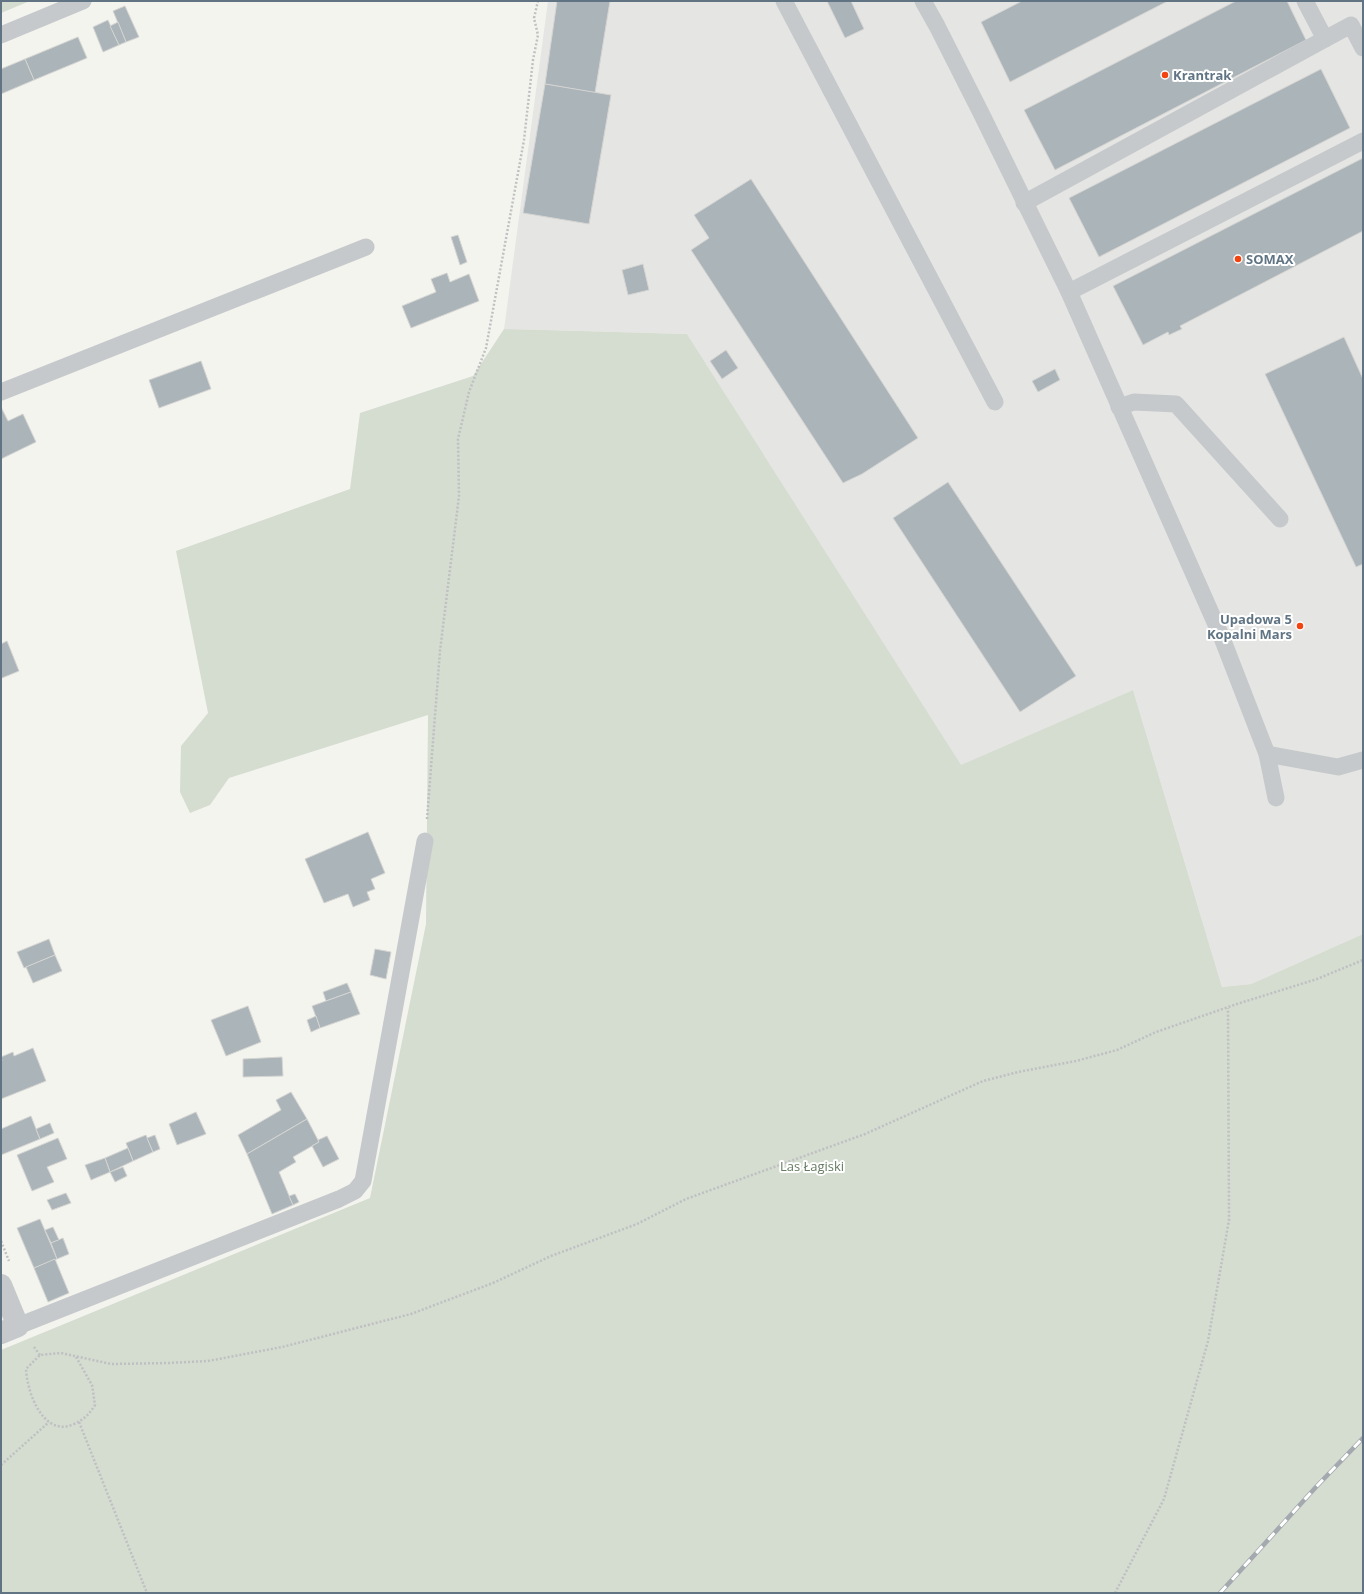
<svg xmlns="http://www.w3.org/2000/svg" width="1364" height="1594" font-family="'Open Sans',sans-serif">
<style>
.built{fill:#e5e6e3}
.green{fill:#d5dcd0}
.building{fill:#abb4b9;stroke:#d5d5d2}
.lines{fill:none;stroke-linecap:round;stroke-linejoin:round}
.path{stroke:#bec0c2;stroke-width:2.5;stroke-dasharray:2 2;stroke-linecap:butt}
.service{stroke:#c6c9cc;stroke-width:17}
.tertiary{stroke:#c6c9cc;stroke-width:22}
.rail-casing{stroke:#a3a9af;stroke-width:4.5}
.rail{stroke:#fff;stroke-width:3;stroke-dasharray:9;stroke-linecap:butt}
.poi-dot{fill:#f34310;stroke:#fff;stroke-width:1.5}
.labels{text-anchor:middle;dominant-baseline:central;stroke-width:4;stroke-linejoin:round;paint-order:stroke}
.poi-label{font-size:13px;font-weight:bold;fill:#607484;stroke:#fff;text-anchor:start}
.park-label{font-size:13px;fill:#657a60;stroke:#fff}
</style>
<rect width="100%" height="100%" fill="#f4f4ef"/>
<!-- built -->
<polygon class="built" points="548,1 1363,1 1363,934 1251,984 1222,987 1133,690 961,766 687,334 504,329"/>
<!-- green -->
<g class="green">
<polygon points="1,1 30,1 1,13"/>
<polygon points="504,329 687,334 961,765 1133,690 1222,987 1251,984 1363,934 1363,1593 1,1593 1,1350 370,1198 426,924 428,715 229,778 210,805 190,813 180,792 181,746 208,713 176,551 350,489 360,413 473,376"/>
</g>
<!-- building -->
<g class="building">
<polygon points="557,1 610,1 595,93 545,84"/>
<polygon points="827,1 851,1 864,29 845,38"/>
<polygon points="1022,1 1168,1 1010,82 981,22"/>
<polygon points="1236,1 1287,1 1306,40 1055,170 1024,110"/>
<polygon points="125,6 139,37 126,42 113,11"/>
<polygon points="108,20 119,45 103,52 93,27"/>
<polygon points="118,22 126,42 119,45 110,26"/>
<polygon points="78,37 87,58 34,80 25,59"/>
<polygon points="25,59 34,80 1,94 1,69"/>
<polygon points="1321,69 1350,128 1099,257 1069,198"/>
<polygon points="545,84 611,95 589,224 523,213"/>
<polygon points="1363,158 1363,231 1180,326 1182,329 1169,335 1168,332 1143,345 1113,286"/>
<polygon points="751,179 918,438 862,474 843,483 691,250 709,238 694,215"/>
<polygon points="458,235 467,262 460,265 451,237"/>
<polygon points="643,264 649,290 628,295 622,270"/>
<polygon points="447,273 450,282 469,274 479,301 411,328 402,306 436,292 431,279"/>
<polygon points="1344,337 1363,379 1363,564 1356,567 1265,374"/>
<polygon points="726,350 738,368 722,379 710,361"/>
<polygon points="201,361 211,389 159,408 149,380"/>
<polygon points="1055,369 1060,380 1038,392 1032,381"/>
<polygon points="1,407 8,421 23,414 36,442 1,459"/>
<polygon points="948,482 1076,676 1020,712 893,518"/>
<polygon points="7,641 19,671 2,678 1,675 1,644"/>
<polygon points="368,832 385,873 371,879 375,889 367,892 370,900 353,907 348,894 324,903 305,859"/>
<polygon points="49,939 55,955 24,968 17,952"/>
<polygon points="375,949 391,952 386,979 370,975"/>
<polygon points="55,955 62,971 33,983 26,967"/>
<polygon points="347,983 351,992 326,1001 323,992"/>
<polygon points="351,992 360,1014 320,1028 312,1006"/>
<polygon points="248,1006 261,1042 226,1056 211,1020"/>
<polygon points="316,1016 320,1028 311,1032 307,1020"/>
<polygon points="33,1048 46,1081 1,1099 1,1061 2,1061 1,1057 13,1052 14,1056"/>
<polygon points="282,1057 283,1076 243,1077 243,1059"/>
<polygon points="291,1092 307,1119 247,1154 238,1135 281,1110 276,1100"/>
<polygon points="196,1112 206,1134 177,1145 169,1124"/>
<polygon points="31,1116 40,1139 1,1155 1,1129"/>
<polygon points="307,1119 319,1142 293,1157 296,1162 279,1172 293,1205 272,1214 247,1154"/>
<polygon points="50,1123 54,1133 40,1139 36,1129"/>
<polygon points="146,1135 153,1152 133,1161 126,1143"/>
<polygon points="155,1135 160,1149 153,1152 147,1138"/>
<polygon points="327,1136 339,1159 323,1167 312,1146 319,1142 318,1140"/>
<polygon points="58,1138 67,1159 47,1167 54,1182 32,1191 17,1155"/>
<polygon points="128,1148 133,1161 110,1172 105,1158"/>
<polygon points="105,1158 110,1172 91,1180 85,1165"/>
<polygon points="123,1167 127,1176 115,1182 110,1172"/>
<polygon points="66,1193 71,1203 52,1210 47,1200"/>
<polygon points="295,1194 299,1202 293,1205 289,1196"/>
<polygon points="40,1219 57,1259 34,1268 17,1228"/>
<polygon points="53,1227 59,1240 51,1243 45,1230"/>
<polygon points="63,1238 69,1254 57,1259 51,1243"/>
<polygon points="55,1259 69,1293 48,1302 34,1268"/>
</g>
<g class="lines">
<!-- path -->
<g class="path">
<polyline points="427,819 440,651 459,496 458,439 469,392 486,348 524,140 533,60 538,35 534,18 538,1"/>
<polyline points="1,1241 9,1261"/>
<polyline points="34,1347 40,1355"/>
<path d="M76,1357L92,1385L95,1405C89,1415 83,1420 72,1425C42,1436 27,1391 26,1369L40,1355L61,1353L111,1364L168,1363L208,1361L282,1347L411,1314L493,1283L551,1256L637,1224L686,1199L865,1134L983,1081L1018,1072L1076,1061L1117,1050L1156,1032L1237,1004L1317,979L1363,960"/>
<polyline points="79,1422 147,1593"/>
<polyline points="1,1465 49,1422"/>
<polyline points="1115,1593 1164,1499 1208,1341 1229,1220 1228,1008"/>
</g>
<!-- service -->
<g class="service">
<polyline points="784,1 995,402"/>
<polyline points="923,1 937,26 981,113 1069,292 1363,141"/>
<polyline points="1305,1 1325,39 1351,25 1363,48"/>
<polyline points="1,35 83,1"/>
<polyline points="1024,203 1325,39"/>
<polyline points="1069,292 1222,638 1267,754 1276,798"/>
<polyline points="1,392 366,247"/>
<polyline points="1119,407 1134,402 1176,404 1280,519"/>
<polyline points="1267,754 1338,767 1363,760"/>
<polyline points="18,1326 339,1199 355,1191 363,1181 425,841"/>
</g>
<!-- tertiary -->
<polyline class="tertiary" points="1,1285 18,1326 1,1333"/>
<defs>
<polyline id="rail" points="1220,1593 1316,1487 1363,1438"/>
</defs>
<!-- rail casing -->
<use href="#rail" class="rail-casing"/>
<!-- rail -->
<use href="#rail" class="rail"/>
</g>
<!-- markers -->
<g class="poi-dot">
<circle cx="1165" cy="75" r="4"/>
<circle cx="1238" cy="259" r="4"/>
<circle cx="1300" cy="626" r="4"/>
</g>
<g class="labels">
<!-- poi labels -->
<g class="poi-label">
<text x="1173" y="75">Krantrak</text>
<text x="1246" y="259">SOMAX</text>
<text x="1292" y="619" text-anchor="end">Upadowa 5<tspan x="1292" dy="15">Kopalni Mars</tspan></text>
</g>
<!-- park labels -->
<g class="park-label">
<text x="812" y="1166">Las Łagiski</text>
</g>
</g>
<!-- border -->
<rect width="1364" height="1594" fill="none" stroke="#607484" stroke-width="4"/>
</svg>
